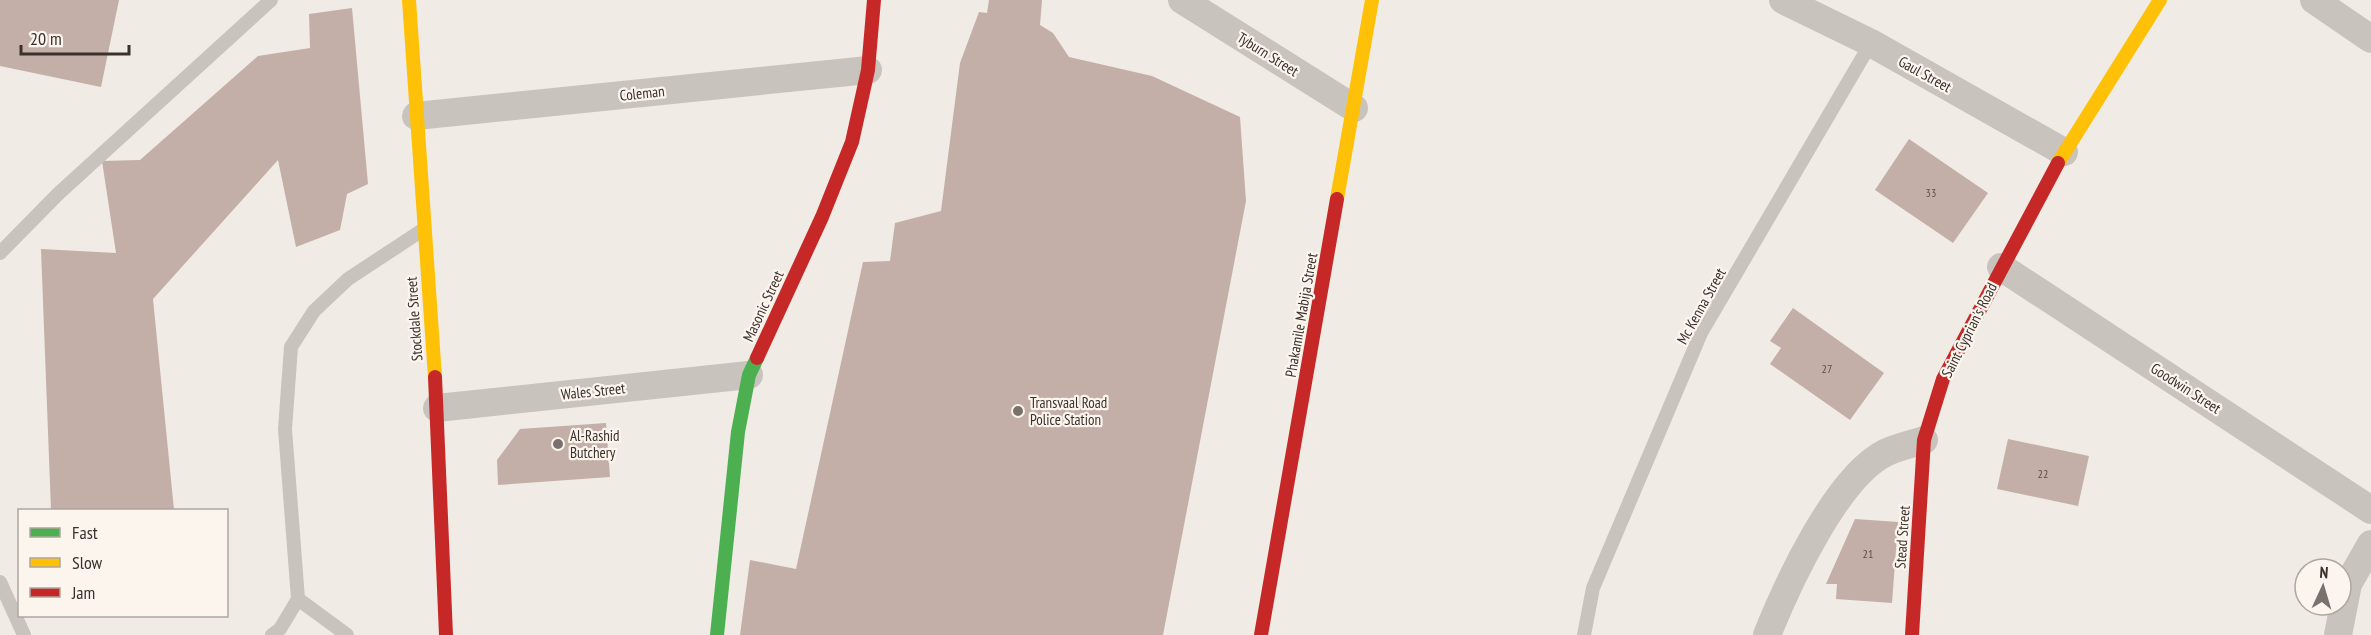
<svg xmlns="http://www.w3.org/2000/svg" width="2371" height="635" font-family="'PT Sans Narrow',sans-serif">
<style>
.building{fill:#c3afa7}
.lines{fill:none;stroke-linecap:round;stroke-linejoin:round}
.lane{stroke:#c9c3be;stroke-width:14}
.street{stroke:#c9c3be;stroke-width:28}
.fast{stroke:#4caf50;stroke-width:14}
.slow{stroke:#ffc107;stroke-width:14}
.jam{stroke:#c62828;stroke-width:14}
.poi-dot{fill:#7a716c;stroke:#fbf5ee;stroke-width:2}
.labels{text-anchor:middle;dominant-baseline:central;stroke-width:4.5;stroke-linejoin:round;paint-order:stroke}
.number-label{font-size:12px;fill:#5d504a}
.street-label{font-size:15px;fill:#3b302b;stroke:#fbf5ee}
.poi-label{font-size:15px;fill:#3b302b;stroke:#fbf5ee;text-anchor:start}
</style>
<rect width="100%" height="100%" fill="#f0ebe5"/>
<!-- building -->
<g class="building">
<polygon points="0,0 119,0 101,87 0,66"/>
<polygon points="989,0 1042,0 1040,25 1053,33 1069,57 1152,76 1240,117 1246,201 1163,635 740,635 750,560 796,569 863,262 890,261 895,223 941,211 960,63 979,12 987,13"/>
<polygon points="352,8 368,184 347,194 340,230 296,247 278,160 153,299 174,510 51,510 41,249 116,253 102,161 140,160 258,56 310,48 309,14"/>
<polygon points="1909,139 1988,193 1953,243 1875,190"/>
<polygon points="1793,308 1884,373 1850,420 1770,364 1781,348 1770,341"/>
<polygon points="606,423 610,477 498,485 497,460 520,429"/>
<polygon points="2008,439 2089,456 2078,506 1997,489"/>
<polygon points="1855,519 1898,522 1892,603 1836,599 1837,584 1826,584"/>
</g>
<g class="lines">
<!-- lane -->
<g class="lane">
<polyline points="0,253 58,194 271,0"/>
<polyline points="0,582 24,635"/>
<polyline points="298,599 347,635"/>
<polyline points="272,635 280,629 298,599 285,429 291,347 314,311 348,279 424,229"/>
<polyline points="1584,635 1593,588 1701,333 1871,43"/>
</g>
<!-- street -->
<g class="street">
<polyline points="1182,0 1354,108"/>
<polyline points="1783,0 1871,43 2064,152"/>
<polyline points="2314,0 2371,39"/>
<polyline points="416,116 868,70"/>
<polyline points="2001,267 2371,510"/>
<polyline points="437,408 749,375"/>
<path d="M1767,635C1787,585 1836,478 1885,453C1897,447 1912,444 1924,440"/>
<polyline points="2338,635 2348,584 2371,544"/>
</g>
<!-- fast -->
<polyline class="fast" points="717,635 738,432 749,375 757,358"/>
<!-- slow -->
<g class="slow">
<polyline points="409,0 435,377"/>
<polyline points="2058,163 2160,0"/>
<polyline points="1337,199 1372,0"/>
</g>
<!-- jam -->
<g class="jam">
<polyline points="757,358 822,217 852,142 868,70 874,0"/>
<polyline points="435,377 446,635"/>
<polyline points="1261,635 1337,199"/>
<polyline points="1912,635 1924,440 1943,379 2058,163"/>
</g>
</g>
<!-- markers -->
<g class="poi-dot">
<circle cx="1018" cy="411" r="6"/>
<circle cx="558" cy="444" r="6"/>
</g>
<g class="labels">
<!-- number labels -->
<g class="number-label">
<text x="1931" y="192">33</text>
<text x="1827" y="368">27</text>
<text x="2043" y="473">22</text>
<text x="1868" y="553">21</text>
</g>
<!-- street labels -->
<g class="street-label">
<text transform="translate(1268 54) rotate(32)">Tyburn Street</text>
<text transform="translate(1925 74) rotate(29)">Gaul Street</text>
<text transform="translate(642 93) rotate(-6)">Coleman</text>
<text transform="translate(763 306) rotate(-65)">Masonic Street</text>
<text transform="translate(1701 306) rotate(-61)">Mc Kenna Street</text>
<text transform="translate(1301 315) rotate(-80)">Phakamile Mabija Street</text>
<text transform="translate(414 319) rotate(-94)">Stockdale Street</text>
<text transform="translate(1969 330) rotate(-63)">Saint Cyprian's Road</text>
<text transform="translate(2186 388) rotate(33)">Goodwin Street</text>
<text transform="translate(593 391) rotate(-6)">Wales Street</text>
<text transform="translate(1902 537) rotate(-86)">Stead Street</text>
</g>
<!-- poi labels -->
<g class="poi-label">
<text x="1030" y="402">Transvaal Road<tspan x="1030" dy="17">Police Station</tspan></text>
<text x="570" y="435">Al-Rashid<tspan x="570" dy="17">Butchery</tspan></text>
</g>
</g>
<!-- legend -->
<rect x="18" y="509" width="210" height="108" fill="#fbf5ee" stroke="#aea6a0" stroke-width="1.5"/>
<rect x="30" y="528" width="30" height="9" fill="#4caf50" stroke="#aea6a0" stroke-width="1.5"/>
<text x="72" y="539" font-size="18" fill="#3b302b">Fast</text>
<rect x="30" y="558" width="30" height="9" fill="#ffc107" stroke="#aea6a0" stroke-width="1.5"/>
<text x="72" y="569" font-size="18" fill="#3b302b">Slow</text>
<rect x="30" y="588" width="30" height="9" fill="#c62828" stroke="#aea6a0" stroke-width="1.5"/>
<text x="72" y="599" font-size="18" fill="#3b302b">Jam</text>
<!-- north arrow -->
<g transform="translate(2323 587) rotate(4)"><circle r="28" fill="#fbf5ee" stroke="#aea6a0" stroke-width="1.5"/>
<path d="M0-4.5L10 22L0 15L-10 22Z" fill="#7a716c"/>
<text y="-9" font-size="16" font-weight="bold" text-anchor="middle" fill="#3b302b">N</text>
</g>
<!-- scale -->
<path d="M21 45v9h108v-9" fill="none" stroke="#3b302b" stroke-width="3"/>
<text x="30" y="45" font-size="18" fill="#3b302b" stroke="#fbf5ee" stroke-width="4.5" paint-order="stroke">20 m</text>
</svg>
